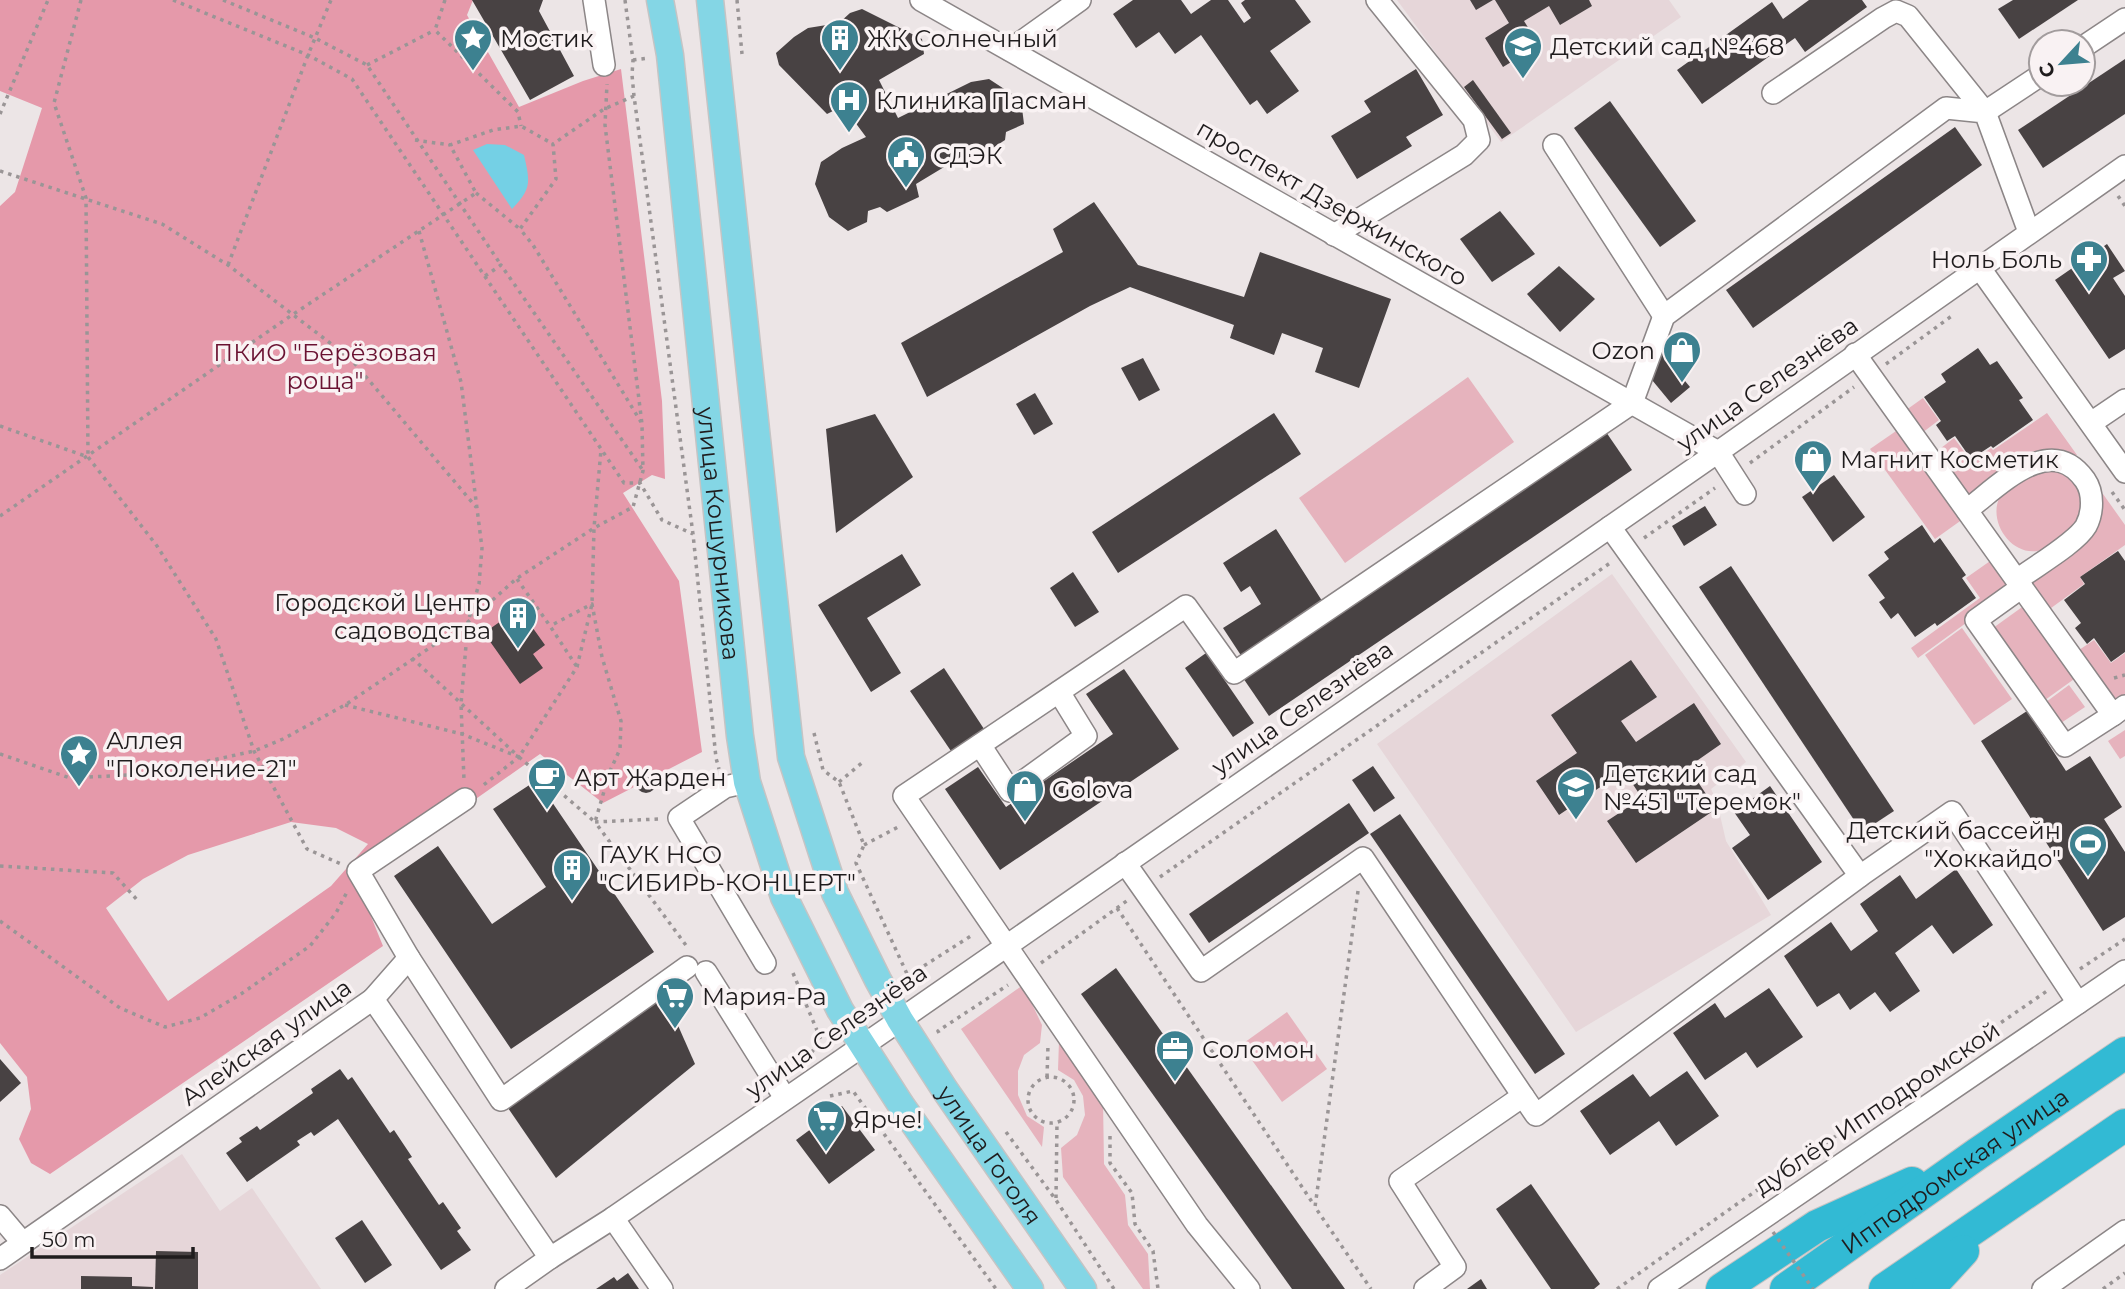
<svg xmlns="http://www.w3.org/2000/svg" width="2125" height="1289" font-family="Montserrat,sans-serif">
<style>
.built{fill:#e6d6d9}
.green{fill:#e6b3bd}
.forest{fill:#e599aa;fill-rule:evenodd}
.water{fill:#74d0e5}
.building{fill:#484243}
.lines{fill:none;stroke-linecap:round;stroke-linejoin:round}
.minor-casing{stroke:#8c8687;stroke-width:24}
.major-casing{stroke:#c5c4c4;stroke-width:29}
.highway-casing{stroke:#c5c4c4;stroke-width:34}
.path{stroke:#9a9596;stroke-width:3.5;stroke-dasharray:3.5 5;stroke-linecap:butt}
.minor{stroke:#fff;stroke-width:21}
.major{stroke:#84d6e5;stroke-width:26}
.highway{stroke:#32bad4;stroke-width:32}
.path-bridge{stroke:#9a9596;stroke-width:3.5;stroke-dasharray:3.5 5;stroke-linecap:butt}
.labels{text-anchor:middle;dominant-baseline:central;stroke-width:7;stroke-linejoin:round;paint-order:stroke}
.poi-label{font-size:24px;fill:#1f1c1d;stroke:#f9f2f3;text-anchor:start}
.street-label{font-size:24px;fill:#1f1c1d;stroke:#f9f2f3}
.park-label{font-size:24px;fill:#6a1232;stroke:#f9f2f3}
</style>
<rect width="100%" height="100%" fill="#ece5e6"/>
<!-- built -->
<g class="built">
<polygon points="1397,0 1669,0 1681,17 1501,142"/>
<polygon points="1612,574 1746,762 1711,789 1717,802 1726,841 1771,915 1576,1032 1377,744"/>
<polygon points="182,1154 220,1211 252,1188 321,1289 0,1289 0,1275"/>
</g>
<!-- green -->
<g class="green">
<polygon points="1468,377 1514,442 1345,563 1299,498"/>
<polygon points="1923,398 1939,420 1918,436 1902,413"/>
<polygon points="2047,413 2077,455 1966,502 1932,455 1954,438 1972,462 1991,448 1993,450"/>
<polygon points="1899,429 1963,519 1935,539 1870,449"/>
<path d="M2052,465L2083,487L2080,524C2069,532 2056,544 2044,549C2012,562 1982,516 2004,491C2012,481 2040,472 2052,465Z"/>
<polygon points="2103,494 2125,525 2125,545 2080,577 2084,584 2047,611 2023,584"/>
<polygon points="1993,559 2014,588 1918,658 1911,648 1980,598 1966,578"/>
<polygon points="2025,605 2077,677 2045,700 1993,628"/>
<polygon points="1962,628 2012,699 1974,725 1925,655"/>
<polygon points="2094,640 2111,663 2125,653 2125,703 2113,711 2076,652"/>
<polygon points="2069,685 2085,707 2061,723 2046,702"/>
<polygon points="2125,730 2125,756 2120,759 2108,741"/>
<polygon points="1023,985 1042,1025 1040,1043 1024,1055 1018,1071 1018,1095 1027,1116 1044,1127 1042,1147 961,1029"/>
<polygon points="1287,1012 1327,1069 1282,1102 1241,1045"/>
<polygon points="1059,1041 1103,1101 1104,1164 1125,1195 1128,1225 1148,1254 1150,1289 1143,1289 1063,1177 1061,1148 1077,1135 1085,1115 1083,1096 1074,1080 1058,1070"/>
</g>
<!-- forest -->
<path class="forest" d="M0,0H473L467,15L519,107L583,81L621,69L662,401L665,479L652,475L623,493L679,581L702,752L603,803L540,754L357,882L383,946L50,1174L31,1163L19,1139L31,1109L27,1077L0,1043V206L15,192L42,108L0,91ZM291,822L336,828L368,844L331,886L168,1001L106,908L143,879L188,855Z"/>
<!-- water -->
<path class="water" d="M487,144L505,145L524,155C530,181 532,189 512,209L473,150Z"/>
<!-- building -->
<g class="building">
<polygon points="472,0 543,0 539,11 574,76 530,100"/>
<polygon points="1133,0 1181,0 1191,14 1211,0 1228,0 1244,23 1251,18 1241,3 1245,0 1295,0 1311,22 1270,51 1299,91 1267,114 1257,100 1250,105 1201,35 1175,54 1159,32 1136,48 1113,14"/>
<polygon points="1470,0 1493,0 1476,10"/>
<polygon points="1495,0 1589,0 1592,6 1560,25 1549,6 1524,21 1539,45 1503,67 1485,38 1509,23"/>
<polygon points="1809,0 1862,0 1867,7 1805,52 1795,38 1702,104 1677,70 1772,2 1783,19"/>
<polygon points="2013,0 2078,0 2019,39 1998,9"/>
<polygon points="862,9 922,39 924,54 879,80 898,118 971,82 989,79 1021,100 1024,124 1006,132 1005,140 973,161 964,155 916,184 919,197 887,212 880,207 868,211 867,222 848,231 829,217 815,184 821,162 842,148 866,137 843,106 827,114 779,65 776,53 794,37 808,28 839,23 850,13"/>
<polygon points="2125,59 2125,114 2043,168 2018,130"/>
<polygon points="1416,69 1443,115 1406,137 1412,146 1357,179 1331,136 1371,112 1364,101"/>
<polygon points="1473,80 1511,133 1502,139 1464,87"/>
<polygon points="1610,101 1696,221 1660,247 1574,128"/>
<polygon points="1955,127 1982,165 1753,328 1726,290"/>
<polygon points="1094,202 1138,265 1244,297 1260,252 1391,299 1359,388 1315,372 1323,348 1282,333 1274,355 1230,338 1234,325 1130,287 1090,306 927,397 901,343 1063,252 1053,229"/>
<polygon points="1500,211 1535,254 1492,282 1460,239"/>
<polygon points="2107,244 2125,271 2113,278 2125,296 2125,349 2109,359 2055,280"/>
<polygon points="1559,266 1595,299 1560,332 1527,294"/>
<polygon points="1657,347 1690,387 1671,403 1638,363"/>
<polygon points="1978,348 1990,365 1997,361 2023,398 2019,400 2033,420 1993,448 1991,446 1971,459 1955,436 1947,441 1936,425 1941,421 1924,397 1946,382 1941,374"/>
<polygon points="1143,358 1160,390 1139,401 1121,368"/>
<polygon points="1035,393 1053,424 1034,435 1016,404"/>
<polygon points="1274,413 1301,454 1118,573 1092,532"/>
<polygon points="875,414 913,477 836,533 826,429"/>
<polygon points="1604,429 1632,470 1269,716 1241,675"/>
<polygon points="1834,475 1865,517 1833,542 1802,497"/>
<polygon points="1705,506 1717,525 1684,546 1672,526"/>
<polygon points="1922,525 1934,543 1940,538 1966,575 1962,578 1976,598 1937,626 1935,623 1915,637 1898,613 1891,619 1879,602 1885,598 1868,575 1889,559 1884,552"/>
<polygon points="1276,529 1326,607 1244,660 1223,628 1261,604 1250,586 1241,592 1223,563"/>
<polygon points="2118,551 2125,561 2125,652 2111,662 2094,638 2087,644 2075,628 2081,623 2064,600 2085,584 2080,577"/>
<polygon points="902,554 921,585 867,618 901,673 871,692 818,605"/>
<polygon points="1731,566 1894,811 1862,832 1699,587"/>
<polygon points="1073,572 1099,612 1075,627 1050,588"/>
<polygon points="508,616 519,632 530,624 545,645 533,654 543,668 520,684 484,633"/>
<polygon points="1206,653 1254,723 1233,737 1185,668"/>
<polygon points="1631,660 1657,697 1621,721 1636,742 1694,703 1721,744 1688,767 1716,809 1636,863 1607,821 1642,798 1624,771 1559,815 1536,781 1577,753 1551,715"/>
<polygon points="944,668 984,729 951,751 910,691"/>
<polygon points="1124,669 1179,749 1000,870 945,789 978,767 1006,807 1113,734 1086,694"/>
<polygon points="2027,711 2066,771 2090,756 2122,807 2104,819 2125,852 2125,917 2103,931 1981,741"/>
<polygon points="1373,766 1395,798 1374,812 1352,780"/>
<circle cx="646" cy="783" r="10"/>
<polygon points="537,780 654,952 511,1049 394,876 438,846 492,924 546,887 493,809"/>
<polygon points="1770,786 1822,862 1768,900 1732,848 1750,835 1734,812"/>
<polygon points="1349,803 1369,833 1209,943 1189,914"/>
<polygon points="1400,814 1565,1054 1535,1074 1370,834"/>
<polygon points="1956,869 1993,925 1953,954 1932,925 1895,953 1920,991 1890,1012 1875,992 1850,1010 1839,993 1817,1007 1784,956 1831,922 1851,951 1878,931 1860,904 1900,875 1916,899"/>
<polygon points="1116,968 1345,1289 1292,1289 1081,994"/>
<polygon points="1769,988 1803,1037 1757,1068 1746,1052 1705,1080 1673,1033 1715,1003 1725,1018"/>
<polygon points="665,996 695,1064 556,1178 506,1105"/>
<polygon points="0,1059 21,1083 0,1102"/>
<polygon points="340,1069 348,1080 352,1077 390,1133 394,1130 412,1157 408,1159 439,1205 443,1202 461,1228 457,1231 471,1250 441,1270 338,1119 314,1136 311,1132 297,1141 300,1145 247,1182 226,1153 242,1142 239,1138 257,1126 260,1130 313,1093 311,1089"/>
<polygon points="1687,1071 1719,1116 1676,1146 1659,1121 1610,1155 1580,1111 1633,1074 1650,1097"/>
<polygon points="842,1106 875,1150 829,1184 796,1140"/>
<polygon points="1531,1184 1600,1284 1594,1289 1551,1289 1496,1209"/>
<polygon points="362,1220 392,1265 365,1283 335,1238"/>
<polygon points="156,1251 198,1252 198,1289 155,1289"/>
<polygon points="628,1273 639,1289 596,1289 614,1277 617,1281"/>
<polygon points="81,1276 132,1277 132,1286 153,1287 153,1289 81,1289"/>
<polygon points="1481,1279 1487,1289 1467,1289"/>
</g>
<g class="lines">
<defs>
<g id="minor">
<polyline points="594,0 604,65"/>
<polyline points="921,0 1718,452 1745,494"/>
<polyline points="2083,47 2125,19"/>
<polyline points="1010,50 1080,0"/>
<polyline points="1773,93 1883,18 1896,11 1908,16 1985,112 2041,75"/>
<polyline points="1554,145 1664,316"/>
<polyline points="1334,235 1464,155 1479,140 1474,120 1377,0"/>
<polyline points="1979,267 2125,472"/>
<polyline points="1855,354 2113,715 2125,706"/>
<polyline points="2091,423 2125,400"/>
<path d="M1967,510C1999,486 2050,431 2085,480C2094,493 2093,513 2086,526C2076,543 2034,567 2017,580"/>
<polyline points="1610,527 1860,876"/>
<polyline points="2022,587 1976,620 2065,746 2113,715"/>
<polyline points="980,745 1010,791 1086,736 1059,692"/>
<polyline points="747,782 725,787 679,818 765,963"/>
<polyline points="1125,863 1201,971 1363,858 1523,1096 1400,1181 1455,1267 1425,1289"/>
<polyline points="409,958 501,1100 687,967"/>
<polyline points="706,972 785,1098"/>
<polyline points="373,999 409,958 358,871 465,799"/>
<polyline points="1523,1096 1536,1115 1860,876 1952,812 2078,1003"/>
<polyline points="0,1216 22,1242"/>
<polyline points="613,1218 662,1289"/>
<polyline points="0,1259 373,999 550,1258"/>
<polyline points="506,1289 550,1258 613,1218 900,1020 1718,452 2125,166"/>
<polyline points="1249,1289 1197,1225 904,796 1186,606 1234,673 1632,403 1664,316 1946,108 1985,112 2029,232"/>
<polyline points="1659,1289 2125,971"/>
<polyline points="2043,1289 2125,1231"/>
</g>
<g id="major">
<path id="s1" d="M660,0L670,55L740,736L747,782L784,897L840,1010L901,1105L1030,1289"/>
<path id="s2" d="M710,0L791,757L835,893L878,980L900,1020L945,1090L1083,1289"/>
</g>
<g id="highway">
<polyline points="1722,1289 1817,1226 1912,1183"/>
<path id="s3" d="M1786,1289L1977,1154L2125,1053"/>
<polyline points="1885,1289 2125,1125"/>
<polyline points="1928,1289 1963,1251"/>
</g>
</defs>
<!-- minor casing -->
<use href="#minor" class="minor-casing"/>
<!-- major casing -->
<use href="#major" class="major-casing"/>
<!-- highway casing -->
<use href="#highway" class="highway-casing"/>
<!-- path -->
<g class="path">
<polyline points="81,0 54,103 86,198 88,457"/>
<polyline points="173,0 308,55 352,79 624,483 640,483 662,520 693,534"/>
<polyline points="223,0 315,38 367,65 501,265"/>
<polyline points="445,0 435,30 518,112 521,126"/>
<polyline points="625,0 633,60 632,75 634,96 693,534 716,758 719,769"/>
<polyline points="737,0 742,54"/>
<polyline points="633,60 649,58"/>
<polyline points="367,65 435,30"/>
<polyline points="634,96 604,109 553,144 556,179 520,229 533,245 641,422"/>
<polyline points="0,114 48,0"/>
<polyline points="415,140 450,145"/>
<polyline points="0,171 162,224 228,265 351,359 476,507"/>
<polyline points="476,193 520,229"/>
<polyline points="2118,196 2125,206"/>
<polyline points="419,231 461,382 482,548 479,584 468,622 461,704 464,780"/>
<polyline points="228,265 308,55 331,0"/>
<polyline points="485,276 501,265 642,469"/>
<polyline points="1886,364 1953,315"/>
<polyline points="0,426 88,457 157,546 216,639 254,751 307,849 341,864"/>
<polyline points="1750,463 1854,387"/>
<polyline points="2112,492 2125,510"/>
<polyline points="0,516 292,315 476,193 450,145 493,130 521,126 553,144"/>
<polyline points="1644,538 1715,488"/>
<polyline points="517,579 550,626 577,667"/>
<polyline points="412,658 519,757 481,787"/>
<polyline points="2114,678 2125,675"/>
<polyline points="345,705 462,734 519,757 577,667 592,604 594,528 601,450"/>
<polyline points="814,733 823,770 839,782 864,845 856,863 908,976 974,934"/>
<polyline points="0,754 70,778 149,774 254,751 283,739 345,705 468,622 516,579 594,528 633,507 643,471 642,424 605,125 607,84"/>
<polyline points="519,757 595,822 610,771 620,749 621,721 602,657 592,604 550,626"/>
<polyline points="839,782 863,762"/>
<polyline points="658,819 595,822 688,948"/>
<polyline points="864,845 900,826"/>
<polyline points="0,866 113,873 139,902"/>
<polyline points="1160,877 1610,563"/>
<polyline points="1358,891 1315,1207 1371,1289"/>
<polyline points="1117,908 1314,1205"/>
<polyline points="0,921 120,1008 165,1027 200,1018 241,994 310,946 336,913 347,892"/>
<polyline points="1041,963 1128,900"/>
<polyline points="2080,969 2125,939"/>
<polyline points="793,973 821,1040 808,1057"/>
<polyline points="939,1033 938,1031 1008,985"/>
<polyline points="1047,1077 1048,1045"/>
<circle cx="1051" cy="1100" r="23"/>
<polyline points="830,1096 853,1091 996,1289"/>
<polyline points="1006,1132 1056,1200 1114,1289"/>
<polyline points="1110,1136 1110,1163 1132,1193 1135,1224 1153,1251 1158,1289"/>
<polyline points="1056,1198 1057,1122"/>
<polyline points="1617,1289 1737,1204 2047,991"/>
<polyline points="2103,1289 2125,1273"/>
</g>
<!-- minor -->
<use href="#minor" class="minor"/>
<!-- major -->
<use href="#major" class="major"/>
<!-- highway -->
<use href="#highway" class="highway"/>
<!-- path-bridge -->
<polyline class="path-bridge" points="1773,1232 1813,1289"/>
</g>
<!-- icons -->
<defs>
<symbol id="sight-pin" viewBox="-11 -11 22 30"><path d="M0 17L-7.5 6A9.5 9.5 0 1 1 7.5 6Z" fill="#3d8190" stroke="#f9f2f3"/><path d="M0-6L1.8-2.2L6-1.7L2.9 1.2L3.7 5.4L0 3.3L-3.7 5.4L-2.9 1.2L-6-1.7L-1.8-2.2Z" fill="#fff"/></symbol>
<symbol id="building-pin" viewBox="-11 -11 22 30"><path d="M0 17L-7.5 6A9.5 9.5 0 1 1 7.5 6Z" fill="#3d8190" stroke="#f9f2f3"/><path d="M-4-6H4V6H1V3H-1V6H-4ZM-2.5-4.3h1.7v1.8h-1.7ZM.8-4.3h1.7v1.8H.8ZM-2.5-1h1.7V.8h-1.7ZM.8-1h1.7V.8H.8Z" fill="#fff"/></symbol>
<symbol id="school-pin" viewBox="-11 -11 22 30"><path d="M0 17L-7.5 6A9.5 9.5 0 1 1 7.5 6Z" fill="#3d8190" stroke="#f9f2f3"/><path d="M0-5L7-2L0 1L-7-2ZM-4 1L0 2.5L4 1V4Q0 6-4 4Z" fill="#fff"/></symbol>
<symbol id="hospital-pin" viewBox="-11 -11 22 30"><path d="M0 17L-7.5 6A9.5 9.5 0 1 1 7.5 6Z" fill="#3d8190" stroke="#f9f2f3"/><path d="M-5-5h3v3.5h4V-5h3V5h-3V1.5h-4V5h-3Z" fill="#fff"/></symbol>
<symbol id="civic-pin" viewBox="-11 -11 22 30"><path d="M0 17L-7.5 6A9.5 9.5 0 1 1 7.5 6Z" fill="#3d8190" stroke="#f9f2f3"/><path d="M-.6-6.5H3V-4.5H.6V-3L4-1V1h2V6H-6V1h2V-1L-.6-3ZM-1.2 2.5V6h2.4V2.5Z" fill="#fff"/></symbol>
<symbol id="pharmacy-pin" viewBox="-11 -11 22 30"><path d="M0 17L-7.5 6A9.5 9.5 0 1 1 7.5 6Z" fill="#3d8190" stroke="#f9f2f3"/><path d="M-2-6h4v4h4v4h-4v4h-4v-4h-4v-4h4Z" fill="#fff"/></symbol>
<symbol id="shop-pin" viewBox="-11 -11 22 30"><path d="M0 17L-7.5 6A9.5 9.5 0 1 1 7.5 6Z" fill="#3d8190" stroke="#f9f2f3"/><path d="M-5-2.5h2.3a2.7 3.5 0 0 1 5.4 0H5L5.5 6h-11ZM-1.5-2.5h3a1.5 2.3 0 0 0-3 0Z" fill="#fff"/></symbol>
<symbol id="cafe-pin" viewBox="-11 -11 22 30"><path d="M0 17L-7.5 6A9.5 9.5 0 1 1 7.5 6Z" fill="#3d8190" stroke="#f9f2f3"/><path d="M-5.5-4.5H6V0H3Q3 3.5 0 3.5H-2.5Q-5.5 3.5-5.5 0ZM3-3.2v2h1.7v-2ZM-6 4.5H4V6H-6Z" fill="#fff"/></symbol>
<symbol id="stadium-pin" viewBox="-11 -11 22 30"><path d="M0 17L-7.5 6A9.5 9.5 0 1 1 7.5 6Z" fill="#3d8190" stroke="#f9f2f3"/><path d="M0-5a6.5 5 0 1 0 0 10a6.5 5 0 1 0 0-10ZM-3.5-1.8h7v3.6h-7Z" fill="#fff"/></symbol>
<symbol id="supermarket-pin" viewBox="-11 -11 22 30"><path d="M0 17L-7.5 6A9.5 9.5 0 1 1 7.5 6Z" fill="#3d8190" stroke="#f9f2f3"/><path d="M-6-5.5h2.5l.6 2H6L4.5 2H-2.5L-4.4-4H-6ZM-1.5 3.2a1.3 1.3 0 1 0 .1 0ZM3 3.2a1.3 1.3 0 1 0 .1 0Z" fill="#fff"/></symbol>
<symbol id="office-pin" viewBox="-11 -11 22 30"><path d="M0 17L-7.5 6A9.5 9.5 0 1 1 7.5 6Z" fill="#3d8190" stroke="#f9f2f3"/><path d="M-6-3h4V-5.5h4V-3h4V5H-6ZM-1-4.5V-3h2v-1.5ZM-6 0V1H6V0Z" fill="#fff"/></symbol>
</defs>
<g fill-rule="evenodd">
<use href="#sight-pin" x="451" y="16" width="44" height="60"/>
<use href="#building-pin" x="818" y="16" width="44" height="60"/>
<use href="#school-pin" x="1501" y="24" width="44" height="60"/>
<use href="#hospital-pin" x="827" y="78" width="44" height="60"/>
<use href="#civic-pin" x="884" y="133" width="44" height="60"/>
<use href="#pharmacy-pin" x="2067" y="237" width="44" height="60"/>
<use href="#shop-pin" x="1660" y="328" width="44" height="60"/>
<use href="#shop-pin" x="1791" y="437" width="44" height="60"/>
<use href="#building-pin" x="496" y="594" width="44" height="60"/>
<use href="#sight-pin" x="57" y="732" width="44" height="60"/>
<use href="#cafe-pin" x="525" y="755" width="44" height="60"/>
<use href="#school-pin" x="1554" y="765" width="44" height="60"/>
<use href="#shop-pin" x="1003" y="767" width="44" height="60"/>
<use href="#stadium-pin" x="2066" y="822" width="44" height="60"/>
<use href="#building-pin" x="550" y="846" width="44" height="60"/>
<use href="#supermarket-pin" x="653" y="974" width="44" height="60"/>
<use href="#office-pin" x="1153" y="1027" width="44" height="60"/>
<use href="#supermarket-pin" x="804" y="1097" width="44" height="60"/>
</g>
<g class="labels">
<!-- poi labels -->
<g class="poi-label">
<text x="500" y="38">Мостик</text>
<text x="867" y="38">ЖК Солнечный</text>
<text x="1550" y="46">Детский сад №468</text>
<text x="876" y="100">Клиника Пасман</text>
<text x="933" y="155">СДЭК</text>
<text x="2062" y="259" text-anchor="end">Ноль Боль</text>
<text x="1655" y="350" text-anchor="end">Ozon</text>
<text x="1840" y="459">Магнит Косметик</text>
<text x="491" y="602" text-anchor="end">Городской Центр<tspan x="491" dy="28">садоводства</tspan></text>
<text x="106" y="740">Аллея<tspan x="106" dy="28">"Поколение-21"</tspan></text>
<text x="1603" y="773">Детский сад<tspan x="1603" dy="28">№451 "Теремок"</tspan></text>
<text x="574" y="777">Арт Жарден</text>
<text x="1052" y="789">Golova</text>
<text x="2061" y="830" text-anchor="end">Детский бассейн<tspan x="2061" dy="28">"Хоккайдо"</tspan></text>
<text x="599" y="854">ГАУК НСО<tspan x="599" dy="28">"СИБИРЬ-КОНЦЕРТ"</tspan></text>
<text x="702" y="996">Мария-Ра</text>
<text x="1202" y="1049">Соломон</text>
<text x="853" y="1119">Ярче!</text>
</g>
<!-- street labels -->
<g class="street-label">
<text transform="translate(1332 203) rotate(30)">проспект Дзержинского</text>
<text transform="translate(1767 384) rotate(-35)">улица Селезнёва</text>
<text stroke="none"><textPath href="#s1" startOffset="537">улица Кошурникова</textPath></text>
<text transform="translate(1302 708) rotate(-35)">улица Селезнёва</text>
<text transform="translate(836 1031) rotate(-35)">улица Селезнёва</text>
<text transform="translate(266 1042) rotate(-35)">Алейская улица</text>
<text transform="translate(1877 1108) rotate(-34)">дублёр Ипподромской</text>
<text stroke="none"><textPath href="#s2" startOffset="1209">улица Гоголя</textPath></text>
<text stroke="none"><textPath href="#s3" startOffset="206">Ипподромская улица</textPath></text>
</g>
<!-- park labels -->
<g class="park-label">
<text x="325" y="352">ПКиО "Берёзовая<tspan x="325" dy="28">роща"</tspan></text>
</g>
</g>
<!-- north arrow -->
<g transform="translate(2062 63) rotate(244)"><circle r="33" fill="#f9f2f3" stroke="#a29c9d" stroke-width="2"/>
<path d="M0-5L12 26L0 18L-12 26Z" fill="#3d8190"/>
<text y="-10" font-size="19" font-weight="bold" text-anchor="middle" fill="#1f1c1d">С</text>
</g>
<!-- scale -->
<path d="M32 1247v10h161v-10" fill="none" stroke="#1f1c1d" stroke-width="3.5"/>
<text x="42" y="1247" font-size="21" fill="#1f1c1d" stroke="#f9f2f3" stroke-width="5" paint-order="stroke">50 m</text>
</svg>
